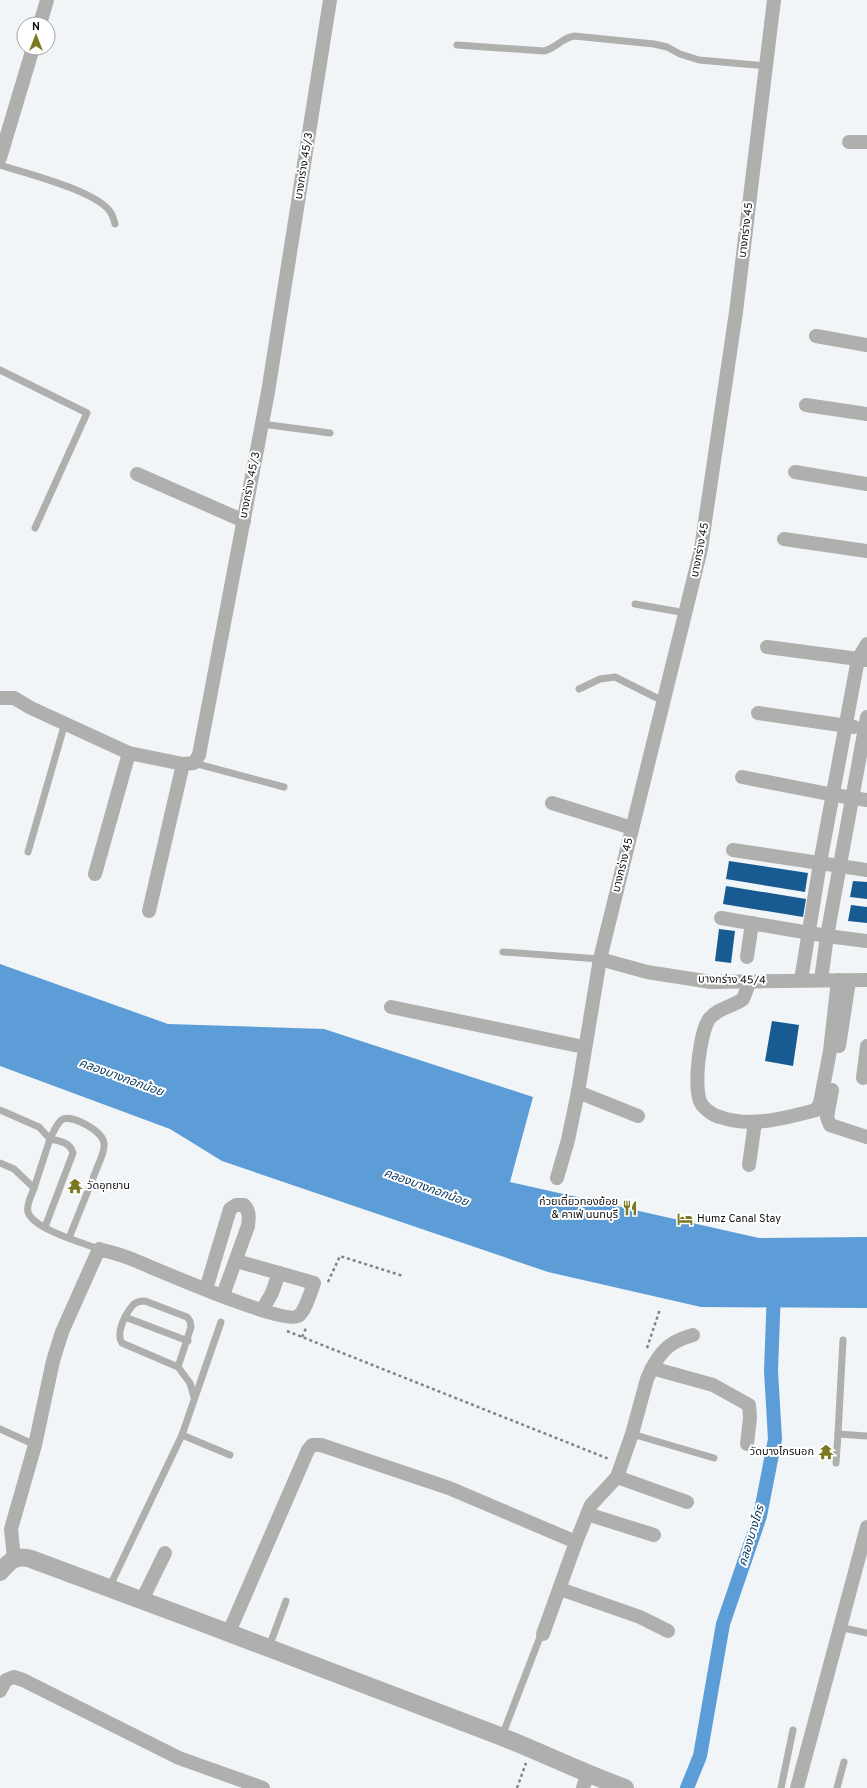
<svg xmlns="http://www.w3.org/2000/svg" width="867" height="1788" font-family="Overpass,'Noto Sans Thai',sans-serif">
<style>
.water{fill:#5c9dd8}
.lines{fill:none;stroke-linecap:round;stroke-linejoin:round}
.canal{stroke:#5c9dd8;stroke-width:14}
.building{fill:#175b92}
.path{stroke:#808283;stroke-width:2.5;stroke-dasharray:3 3;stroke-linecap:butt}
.service{stroke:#afafad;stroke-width:7}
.minor{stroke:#afafad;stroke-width:14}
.tertiary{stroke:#afafad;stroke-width:18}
.labels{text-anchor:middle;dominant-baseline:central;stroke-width:4;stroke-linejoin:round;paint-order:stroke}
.street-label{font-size:11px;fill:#0f0f10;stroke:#fff}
.poi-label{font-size:11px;fill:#0f0f10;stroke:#fff;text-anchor:start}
.water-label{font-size:12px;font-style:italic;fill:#003359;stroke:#fff}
</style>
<rect width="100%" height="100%" fill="#f2f5f7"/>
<!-- water -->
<polygon class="water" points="0,964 168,1024 324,1029 533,1097 510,1182 759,1238 867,1237 867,1308 701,1307 548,1272 222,1161 170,1129 0,1066"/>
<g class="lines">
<!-- canal -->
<polyline class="canal" points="687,1788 700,1756 723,1624 760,1516 775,1439 771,1371 774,1289"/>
</g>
<!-- building -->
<g class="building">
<polygon points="729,861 808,873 805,892 726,879"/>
<polygon points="853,881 867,882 867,899 850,897"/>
<polygon points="726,886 806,899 803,917 723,904"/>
<polygon points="851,905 867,907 867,923 848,921"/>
<polygon points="719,929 735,931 731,963 715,961"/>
<polygon points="772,1021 799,1025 793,1066 765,1061"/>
</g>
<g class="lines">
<!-- path -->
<g class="path">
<polyline points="328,1282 340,1256 403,1276"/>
<polyline points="287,1331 609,1459"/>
<polyline points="302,1337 307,1326"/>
<polyline points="647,1348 660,1309"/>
<polyline points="517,1788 526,1763"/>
</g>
<!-- service -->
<g class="service">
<path d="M457,45L544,51C556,48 562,38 574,36L654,44L667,47L680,54L699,60L766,66"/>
<path d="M0,165C25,173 98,191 111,213C113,216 114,221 115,224"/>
<polyline points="0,370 87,413 35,528"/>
<polyline points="262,424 330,433"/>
<polyline points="635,604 686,613"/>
<polyline points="579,689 600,679 615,677 663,701"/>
<polyline points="194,763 284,787"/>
<polyline points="28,852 65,723"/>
<polyline points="503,952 600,959"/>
<path d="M0,1110L39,1127L50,1139C53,1133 57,1122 63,1119C74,1115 104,1132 104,1144C105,1153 98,1164 95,1173C86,1195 78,1216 69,1238"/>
<path d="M0,1163L14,1169L34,1188C32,1195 26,1204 28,1212C33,1229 83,1243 99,1249"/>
<path d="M34,1188L50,1139C60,1141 70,1142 73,1153L45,1227"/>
<polyline points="125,1317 188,1341"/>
<polyline points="843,1340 838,1434 867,1436"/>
<path d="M178,1367L191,1327L190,1321L187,1317L145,1301C141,1301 137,1301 133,1305C126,1313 115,1333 122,1343L178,1367L190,1383L194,1397"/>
<polyline points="0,1429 35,1445"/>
<polyline points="632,1434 714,1458"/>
<polyline points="182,1435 230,1455"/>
<polyline points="836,1463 838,1434"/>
<polyline points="109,1588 182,1435 221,1322"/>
<polyline points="839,1627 867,1633"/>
<polyline points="269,1647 286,1601"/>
<polyline points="502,1736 540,1637"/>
<polyline points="781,1788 793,1730"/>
<polyline points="837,1788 844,1762"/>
</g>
<!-- minor -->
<g class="minor">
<polyline points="40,24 47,0"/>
<polyline points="849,142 867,142"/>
<polyline points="0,158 33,48"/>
<polyline points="816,336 867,345"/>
<polyline points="806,405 867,414"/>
<polyline points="795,472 867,484"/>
<polyline points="137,474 244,521"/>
<polyline points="784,539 867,551"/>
<polyline points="767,647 866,660"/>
<polyline points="0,698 14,698 31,708 129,753 183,764 194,763 199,755 268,392 330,0"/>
<polyline points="758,713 854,727"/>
<polyline points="742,777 834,795 867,800"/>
<polyline points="552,803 632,828"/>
<polyline points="733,850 867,870"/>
<polyline points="95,874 129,753"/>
<polyline points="149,911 183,764"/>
<polyline points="721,918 827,936 867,941"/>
<polyline points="747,957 752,923"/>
<polyline points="600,959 647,972 711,982 867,980"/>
<polyline points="801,980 820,863 858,659 867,644"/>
<polyline points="821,980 827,936 867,717"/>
<path d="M750,981L743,999C732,1007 718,1008 709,1019C700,1033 692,1091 702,1105C706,1110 714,1116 720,1117C751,1128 786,1118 816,1110L820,1103L830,1051L838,980"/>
<polyline points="391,1007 584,1047"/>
<polyline points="839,1046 849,981"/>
<polyline points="863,1078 867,1046"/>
<polyline points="832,1090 827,1117 830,1125 867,1137"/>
<polyline points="578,1092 638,1116"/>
<polyline points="749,1165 755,1122"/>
<polyline points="557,1178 568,1140 578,1092 600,959 701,549 736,312 774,0"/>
<polyline points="236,1261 279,1273 272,1293 262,1310"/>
<path d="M206,1289L230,1209L236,1205H244C250,1212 249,1217 248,1226L223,1295"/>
<path d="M652,1368C663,1348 672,1341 693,1335"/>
<polyline points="617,1477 687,1502"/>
<polyline points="587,1514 654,1535"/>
<path d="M14,1558L11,1529L35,1445L53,1361L62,1332L99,1249C109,1252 119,1254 129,1258C152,1267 282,1325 298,1316C305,1312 311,1291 314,1283L279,1273"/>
<polyline points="560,1589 640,1617 668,1631"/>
<polyline points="142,1600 165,1553"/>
<polyline points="229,1632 308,1450 312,1445 321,1445 449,1488 576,1542 591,1505 617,1477 632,1434 647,1379 652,1368 713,1385 749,1405 750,1418 747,1444"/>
<polyline points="543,1634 576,1542"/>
<polyline points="0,1691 6,1680 14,1677 23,1680 179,1758 263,1788"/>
<polyline points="583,1788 588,1773"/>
<polyline points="797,1788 867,1527"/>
</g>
<!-- tertiary -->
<path class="tertiary" d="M0,1572C10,1561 16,1554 31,1559C185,1616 339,1674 492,1733C537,1750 580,1772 625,1788"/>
</g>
<!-- icons -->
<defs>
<symbol id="temple-bare" viewBox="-9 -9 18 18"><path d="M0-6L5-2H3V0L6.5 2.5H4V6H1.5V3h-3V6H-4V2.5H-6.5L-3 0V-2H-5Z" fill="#7a7920" stroke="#fff" stroke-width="2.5" paint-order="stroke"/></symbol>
<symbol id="restaurant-bare" viewBox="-9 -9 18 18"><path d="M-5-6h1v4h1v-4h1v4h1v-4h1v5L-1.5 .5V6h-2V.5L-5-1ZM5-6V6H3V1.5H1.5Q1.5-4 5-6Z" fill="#7a7920" stroke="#fff" stroke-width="2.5" paint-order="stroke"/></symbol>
<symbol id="hotel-bare" viewBox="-9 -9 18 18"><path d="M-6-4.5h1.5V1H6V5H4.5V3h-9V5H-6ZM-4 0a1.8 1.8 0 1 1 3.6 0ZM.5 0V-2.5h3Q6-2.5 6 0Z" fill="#7a7920" stroke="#fff" stroke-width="2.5" paint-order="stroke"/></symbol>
</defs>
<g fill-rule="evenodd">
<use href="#temple-bare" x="64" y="1175" width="22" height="22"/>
<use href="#restaurant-bare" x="619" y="1197" width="22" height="22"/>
<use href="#hotel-bare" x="674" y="1208" width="22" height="22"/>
<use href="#temple-bare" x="815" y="1441" width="22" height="22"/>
</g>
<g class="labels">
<!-- street labels -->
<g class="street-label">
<text transform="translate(304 166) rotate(-81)">บางกร่าง 45/3</text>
<text transform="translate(746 230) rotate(-83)">บางกร่าง 45</text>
<text transform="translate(250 485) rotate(-79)">บางกร่าง 45/3</text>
<text transform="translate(700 550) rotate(-79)">บางกร่าง 45</text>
<text transform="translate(623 865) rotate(-76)">บางกร่าง 45</text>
<text transform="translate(732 980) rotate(1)">บางกร่าง 45/4</text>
</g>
<!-- poi labels -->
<g class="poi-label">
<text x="87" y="1186">วัดอุทยาน</text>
<text x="618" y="1202" text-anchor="end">ก๋วยเตี๋ยวทองย้อย<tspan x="618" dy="13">&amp; คาเฟ่ นนทบุรี</tspan></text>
<text x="697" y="1219">Humz Canal Stay</text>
<text x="814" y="1452" text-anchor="end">วัดบางไกรนอก</text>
</g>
<!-- water labels -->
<g class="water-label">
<text transform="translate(121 1078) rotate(20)">คลองบางกอกน้อย</text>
<text transform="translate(426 1188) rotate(20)">คลองบางกอกน้อย</text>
<text transform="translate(752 1536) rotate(-73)">คลองบางไกร</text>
</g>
</g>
<!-- north arrow -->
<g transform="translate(36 36)"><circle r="19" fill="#ffffff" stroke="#9f9f9f"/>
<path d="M0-3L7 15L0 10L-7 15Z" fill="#7a7920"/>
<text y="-6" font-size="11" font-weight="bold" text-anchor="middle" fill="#0f0f10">N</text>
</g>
</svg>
